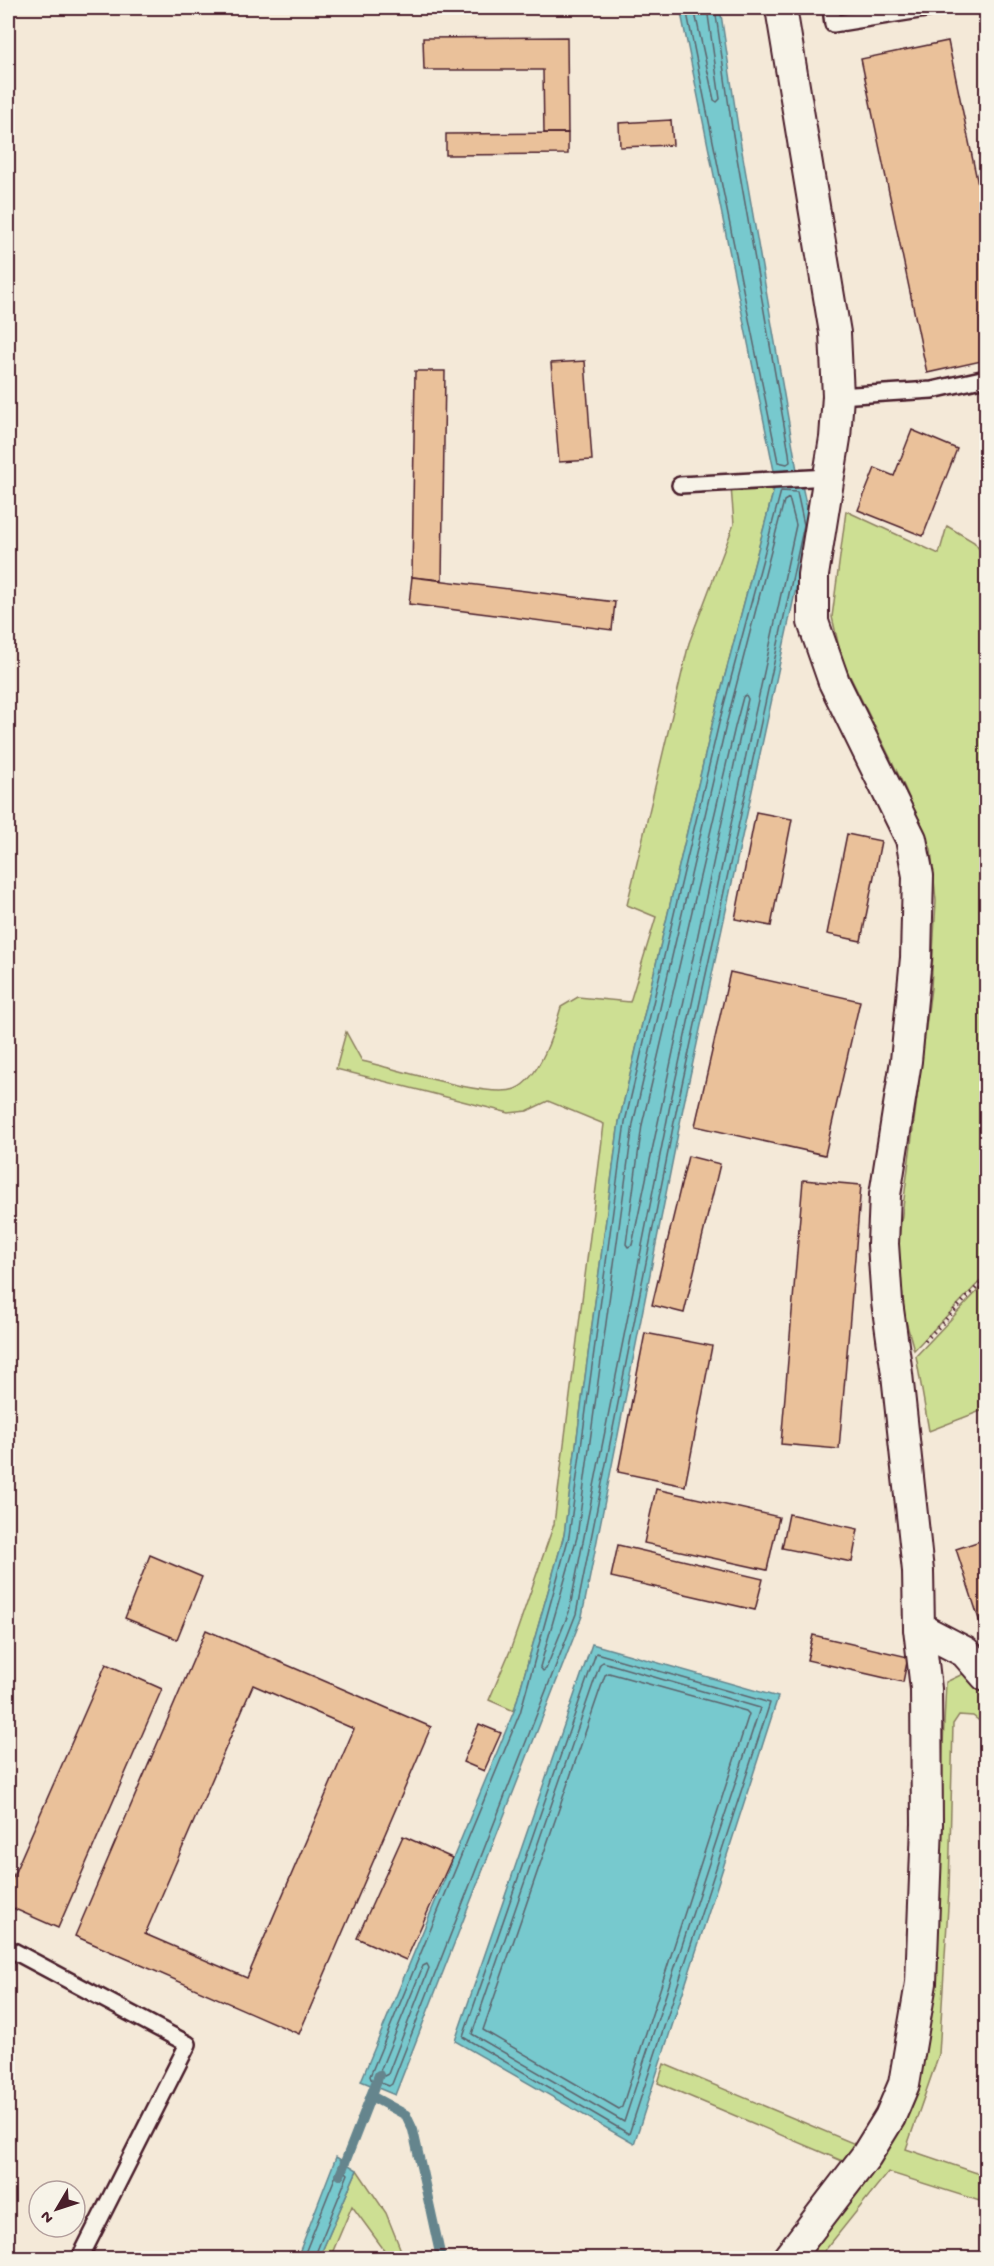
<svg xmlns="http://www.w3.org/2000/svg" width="994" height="2266" font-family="'Gochi Hand',sans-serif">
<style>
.green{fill:#cddf93;stroke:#8c7f5f;stroke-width:1.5}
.water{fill:#77c9ce;stroke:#65858d;stroke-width:1.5}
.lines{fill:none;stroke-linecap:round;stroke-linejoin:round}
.shore{stroke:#5c636c;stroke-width:1.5}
.stream{stroke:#65858d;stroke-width:10}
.building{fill:#eac19a;stroke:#4a1f2b;stroke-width:1.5;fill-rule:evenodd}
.service-casing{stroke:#4a1f2b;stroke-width:20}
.minor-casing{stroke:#4a1f2b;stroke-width:34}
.path{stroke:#4a1f2b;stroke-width:4;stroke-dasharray:1.5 4.5;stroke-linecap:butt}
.service{stroke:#f7f3e8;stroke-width:15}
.minor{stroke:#f7f3e8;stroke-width:30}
</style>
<rect width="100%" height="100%" fill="#f4e9d8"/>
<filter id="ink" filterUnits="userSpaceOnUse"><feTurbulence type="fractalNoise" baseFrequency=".0167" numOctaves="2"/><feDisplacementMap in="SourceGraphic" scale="12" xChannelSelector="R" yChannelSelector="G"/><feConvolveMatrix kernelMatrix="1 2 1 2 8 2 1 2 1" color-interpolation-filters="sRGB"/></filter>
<g filter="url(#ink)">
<!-- green -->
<g class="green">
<path d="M775,485L713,721L619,1122L564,1535L514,1711L489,1700L510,1651L554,1524L604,1124L548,1101L527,1111L509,1113L336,1069L346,1032L362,1061C393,1068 489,1099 515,1089C540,1079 554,1031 561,1007L578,997L630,1002L656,917L627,905L689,643L734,524L731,487Z"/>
<polygon points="846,511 939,554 947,526 974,542 986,558 986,1275 914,1350 904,1314 897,1254 931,988 936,901 931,849 904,786 842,660 832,617"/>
<polygon points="986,1282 986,1409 929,1431 916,1356"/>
<polygon points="967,1672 986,1693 986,1726 973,1716 959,1715 953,1724 949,1890 939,2054 906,2149 986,2176 986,2203 888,2172 819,2258 800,2258 930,2015 946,1682"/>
<polygon points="664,2064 860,2146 847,2163 658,2083"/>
<polygon points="357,2170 386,2213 404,2258 390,2258 352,2206 330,2258 319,2258"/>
</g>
<!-- water -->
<g class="water">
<polygon points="680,8 720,8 739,134 797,470 774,471"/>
<polygon points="775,485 802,485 810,524 683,1108 582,1616 395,2095 361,2081 514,1711 564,1535 619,1122 713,721"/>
<polygon points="592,1644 778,1697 634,2144 455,2041"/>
<polygon points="336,2157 357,2170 319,2258 297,2258"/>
</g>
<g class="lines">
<!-- shore -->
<g class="shore">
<polyline points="686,8 778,462 787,464 790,462 789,453 733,135 715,8"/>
<polyline points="694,8 714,100 717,102 720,99 707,8"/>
<polygon points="781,491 797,492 804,525 677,1107 576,1614 392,2084 389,2086 371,2079 370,2076 520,1713 569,1536 625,1122 719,723"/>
<polygon points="789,498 796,525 670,1105 569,1612 546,1669 543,1671 540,1667 577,1537 633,1124 726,725 784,501"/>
<polygon points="746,695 748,699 632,1245 628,1247 626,1244 642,1125 735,727 743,697"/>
<polygon points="596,1653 770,1703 629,2134 463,2037"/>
<polygon points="603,1662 760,1708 624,2122 472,2034 600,1664"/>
<polygon points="609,1673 746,1711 749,1714 622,2107 619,2109 483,2030 605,1675"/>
<polygon points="427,1964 429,1968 388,2074 384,2076 380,2071 423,1966"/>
<polyline points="303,2258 338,2170 342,2168 348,2174 314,2258"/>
</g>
<!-- stream -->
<g class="stream">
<polyline points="371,2096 406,2115 413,2130 441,2258"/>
<polyline points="340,2175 379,2075"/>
</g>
</g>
<!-- building -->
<g class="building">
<polygon points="567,37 568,133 544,133 543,70 424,70 423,38"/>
<polygon points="948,41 986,223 986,360 927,373 861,59"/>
<polygon points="671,120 673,145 620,147 619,123"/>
<polygon points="568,133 568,154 446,155 446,134"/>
<polygon points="585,361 592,460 559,462 551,363"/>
<polygon points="415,371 445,371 442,580 412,577"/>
<polygon points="912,430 957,449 923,536 858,510 875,468 894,476"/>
<polygon points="412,577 615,602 612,630 409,604"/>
<polygon points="756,812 792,819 771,926 735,919"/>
<polygon points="847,834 881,841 861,941 827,934"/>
<polygon points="730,972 860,1001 825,1155 695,1126"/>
<polygon points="688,1156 720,1164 684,1313 652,1305"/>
<polygon points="803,1180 861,1185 839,1449 781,1444"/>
<polygon points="645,1333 712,1346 685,1486 618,1472"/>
<polygon points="656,1489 779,1517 767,1570 644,1543"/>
<polygon points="789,1514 858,1529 852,1562 782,1548"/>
<polygon points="986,1539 986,1641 956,1549"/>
<polygon points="618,1545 763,1579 755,1610 611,1577"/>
<polygon points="150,1555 202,1577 177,1639 125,1618"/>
<path d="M206,1630L431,1727L299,2034L75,1936ZM253,1685L354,1729L247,1978L145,1934Z"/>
<polygon points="813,1635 908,1657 903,1682 807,1660"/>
<polygon points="106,1664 162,1689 58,1928 8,1906 8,1888"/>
<polygon points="479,1724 501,1733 484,1771 463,1762"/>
<polygon points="403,1836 452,1858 406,1960 357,1938"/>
</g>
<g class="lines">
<defs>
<g id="service">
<polyline points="831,8 833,24 932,8"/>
<polyline points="838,396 932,390 986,378"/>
<polyline points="680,485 829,477"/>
<polyline points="8,1948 188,2044 80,2258"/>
</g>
<g id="minor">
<polyline points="781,8 835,333 838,396 835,438 813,575 813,622 834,682 911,839 918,876 916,958 906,1061 885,1195 883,1244 887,1302 897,1374 918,1571 919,1628 926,1689 927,1824 921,1983 904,2084 890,2117 866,2156 788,2258"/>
<polyline points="919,1628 965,1652 986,1676"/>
</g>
</defs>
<!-- service casing -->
<use href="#service" class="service-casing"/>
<!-- minor casing -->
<use href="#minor" class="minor-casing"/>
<!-- path -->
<polyline class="path" points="925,1341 986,1278"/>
<!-- service -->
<use href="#service" class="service"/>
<!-- minor -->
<use href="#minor" class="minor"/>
</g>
</g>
<!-- margin -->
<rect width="994" height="2266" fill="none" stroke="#f7f3e8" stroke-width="30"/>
<rect x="15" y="15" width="964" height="2236" fill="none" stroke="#4a1f2b" stroke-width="2" filter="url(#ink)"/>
<!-- north arrow -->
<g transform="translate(57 2209) rotate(231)"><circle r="28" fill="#f7f3e8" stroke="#b29e9c" stroke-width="1.5"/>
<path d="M0-4.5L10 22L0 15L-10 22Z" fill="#4a1f2b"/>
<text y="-9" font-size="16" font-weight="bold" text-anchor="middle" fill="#4a1f2b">N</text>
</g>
</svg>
